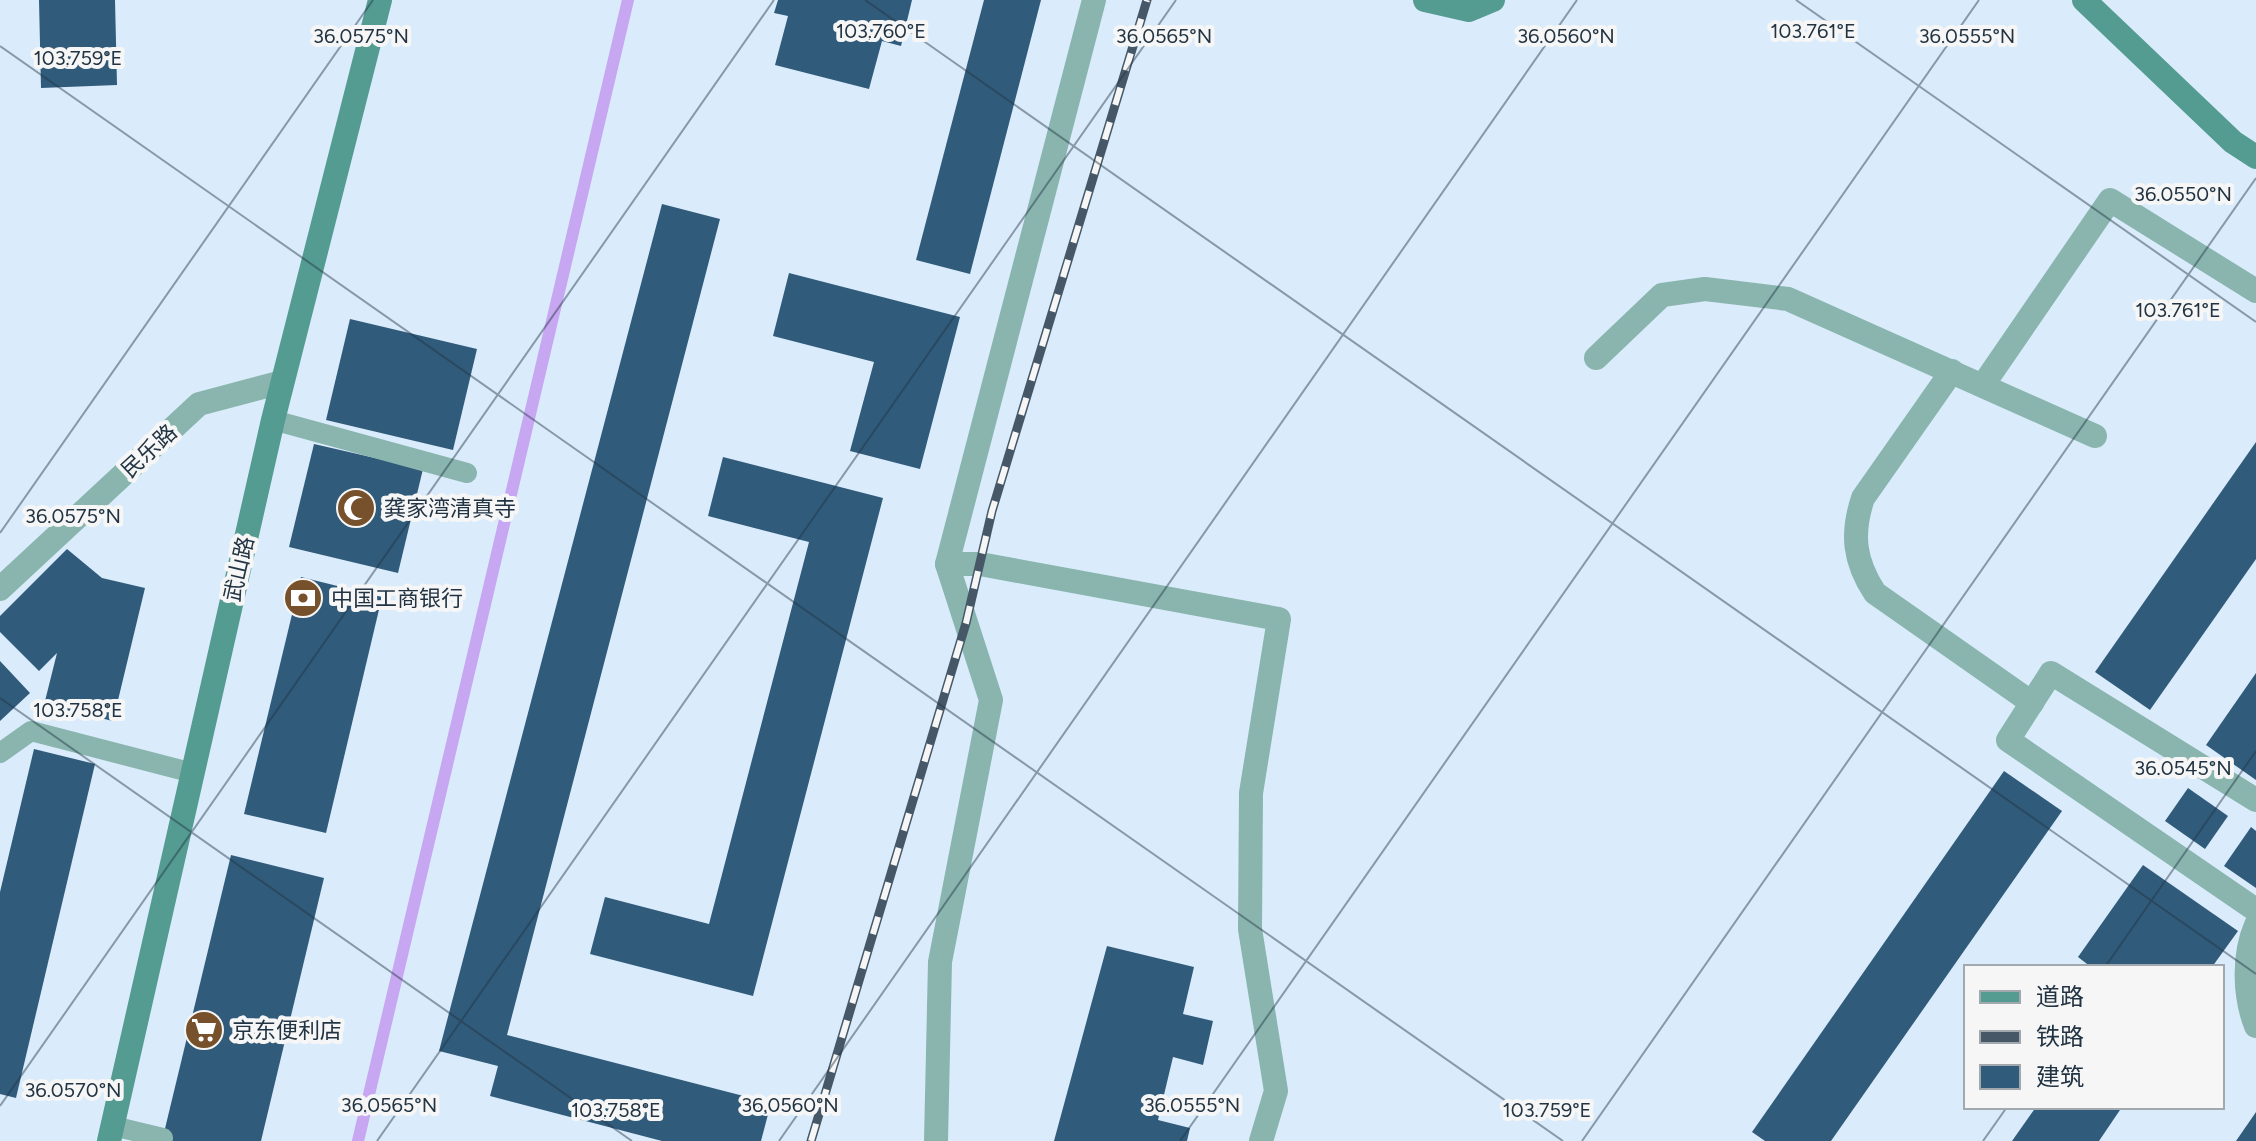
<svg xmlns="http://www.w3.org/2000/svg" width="2256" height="1141" font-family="Figtree,'Noto Sans SC',sans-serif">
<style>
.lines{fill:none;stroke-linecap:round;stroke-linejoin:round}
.stream{stroke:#c7a7f1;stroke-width:12}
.building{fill:#315b7b}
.lane{stroke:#89b5ae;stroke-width:20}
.street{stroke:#89b5ae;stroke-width:24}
.secondary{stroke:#549b91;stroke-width:24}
.rail-casing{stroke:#465867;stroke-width:9}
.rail{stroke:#f6f6f6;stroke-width:6;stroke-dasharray:18;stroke-linecap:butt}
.ticks{fill:none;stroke:#223443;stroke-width:2;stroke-opacity:0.45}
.labels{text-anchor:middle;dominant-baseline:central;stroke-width:8;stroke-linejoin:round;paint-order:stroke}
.street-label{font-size:22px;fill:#223443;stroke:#f6f6f6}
.poi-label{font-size:22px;fill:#223443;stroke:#f6f6f6;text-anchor:start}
.ticks-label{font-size:20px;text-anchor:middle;fill:#223443;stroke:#f6f6f6;stroke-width:8;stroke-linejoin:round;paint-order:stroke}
</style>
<rect width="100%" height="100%" fill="#daecfb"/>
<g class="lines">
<!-- stream -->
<polyline class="stream" points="358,1141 628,0"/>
</g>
<!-- building -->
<g class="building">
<polygon points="39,0 115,0 117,85 41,88"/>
<polygon points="778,0 912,0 901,46 882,41 869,89 775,65 788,16 774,13"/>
<polygon points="984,0 1041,0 970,274 916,260"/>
<polygon points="662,204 720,219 507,1035 771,1103 761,1141 662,1141 490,1096 498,1066 439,1051"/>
<polygon points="789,273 960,317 920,469 850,451 874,362 773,336"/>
<polygon points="350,319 477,349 453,450 326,420"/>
<polygon points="2256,442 2256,559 2150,710 2095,672"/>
<polygon points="314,444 423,469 398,573 289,547"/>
<polygon points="723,457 883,498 753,996 590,954 605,897 709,924 809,542 708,516"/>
<polygon points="67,549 102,578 145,588 113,721 44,705 57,653 39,671 0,632 0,616"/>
<polygon points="301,577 382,597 326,833 244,814"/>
<polygon points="0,661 30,693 0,721"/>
<polygon points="2256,673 2256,780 2206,745"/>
<polygon points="34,749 95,764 16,1098 0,1094 0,892"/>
<polygon points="2004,771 2062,811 1831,1141 1765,1141 1752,1132"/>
<polygon points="2188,788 2228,816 2205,849 2165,821"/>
<polygon points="2251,827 2256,831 2256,888 2224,866"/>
<polygon points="231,855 324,878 261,1141 162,1141"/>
<polygon points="2143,865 2238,931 2212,967 2091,967 2078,957"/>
<polygon points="1107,946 1194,967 1183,1014 1213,1021 1203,1065 1173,1057 1158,1120 1190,1128 1187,1141 1054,1141"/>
<polygon points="2036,1107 2122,1107 2099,1141 2012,1141"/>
<polygon points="2256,1112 2256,1141 2236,1141"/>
</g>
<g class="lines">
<!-- lane -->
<g class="lane">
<polyline points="273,420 467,473"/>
<polyline points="0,753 31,731 193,773"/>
<polyline points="113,1126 163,1138"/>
</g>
<!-- street -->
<g class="street">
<polyline points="1596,358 1662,295 1705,289 1788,299 2095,436"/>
<path d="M1952,371L1863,498C1851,534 1854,561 1875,593L2032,703"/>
<polyline points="1983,385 2110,200 2256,291"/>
<polyline points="947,564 980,564 1279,619 1251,793 1250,929 1276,1091 1261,1141"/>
<polyline points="0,589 199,404 282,382"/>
<polyline points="2256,800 2051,673 2008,740 2256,910"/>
<path d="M2256,925C2243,955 2244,996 2256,1026"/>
<polyline points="936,1141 940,962 991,700 947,564 1094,0"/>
</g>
<!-- secondary -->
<g class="secondary">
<polyline points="1425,0 1469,10 1493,0"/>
<polyline points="2084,0 2233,142 2256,157"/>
<polyline points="109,1141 273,420 380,0"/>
</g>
<defs>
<polyline id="rail" points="811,1141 966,623 992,511 1147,0"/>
</defs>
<!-- rail casing -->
<use href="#rail" class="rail-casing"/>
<!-- rail -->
<use href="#rail" class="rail"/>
</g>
<!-- ticks -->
<path class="ticks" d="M865,0L2256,974M1796,0L2256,322M0,46L1563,1141M0,533L373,0M0,698L632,1141M2105,967L2256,751M0,1106L774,0M377,1141L1176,0M779,1141L1577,0M1180,1141L1979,0M1582,1141L2256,178M1983,1141L2007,1107"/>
<!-- icons -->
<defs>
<symbol id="mosque-disc" viewBox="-11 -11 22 22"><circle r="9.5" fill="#76512c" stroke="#f6f6f6"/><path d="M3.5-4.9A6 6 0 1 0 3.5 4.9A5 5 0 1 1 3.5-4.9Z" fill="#fff"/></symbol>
<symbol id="bank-disc" viewBox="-11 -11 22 22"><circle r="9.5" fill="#76512c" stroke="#f6f6f6"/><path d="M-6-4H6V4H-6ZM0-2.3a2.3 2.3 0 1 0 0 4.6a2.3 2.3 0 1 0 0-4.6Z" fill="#fff"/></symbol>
<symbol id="supermarket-disc" viewBox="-11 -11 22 22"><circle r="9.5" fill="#76512c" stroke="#f6f6f6"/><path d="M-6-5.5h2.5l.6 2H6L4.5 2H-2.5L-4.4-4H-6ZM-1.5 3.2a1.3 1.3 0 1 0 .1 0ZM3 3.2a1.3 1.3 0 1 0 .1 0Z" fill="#fff"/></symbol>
</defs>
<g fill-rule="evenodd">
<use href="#mosque-disc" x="334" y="486" width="44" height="44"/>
<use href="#bank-disc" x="281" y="576" width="44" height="44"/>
<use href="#supermarket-disc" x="182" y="1008" width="44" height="44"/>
</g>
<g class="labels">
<!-- street labels -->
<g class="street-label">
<text transform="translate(149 451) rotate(-43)">民乐路</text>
<text transform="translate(239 569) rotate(-77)">武山路</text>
</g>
<!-- poi labels -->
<g class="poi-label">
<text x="384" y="508">龚家湾清真寺</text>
<text x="331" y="598">中国工商银行</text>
<text x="232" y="1030">京东便利店</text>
</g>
</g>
<g class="ticks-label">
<text x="1813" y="38">103.761°E</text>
<text x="881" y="38">103.760°E</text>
<text x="361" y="43">36.0575°N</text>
<text x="1164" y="43">36.0565°N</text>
<text x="1566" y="43">36.0560°N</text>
<text x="1967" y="43">36.0555°N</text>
<text x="78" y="65">103.759°E</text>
<text x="2183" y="201">36.0550°N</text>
<text x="2178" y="317">103.761°E</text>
<text x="73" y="523">36.0575°N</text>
<text x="78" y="717">103.758°E</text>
<text x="2183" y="775">36.0545°N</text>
<text x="73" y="1097">36.0570°N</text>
<text x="389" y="1112">36.0565°N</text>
<text x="790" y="1112">36.0560°N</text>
<text x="1192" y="1112">36.0555°N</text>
<text x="616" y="1117">103.758°E</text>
<text x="1547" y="1117">103.759°E</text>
</g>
<!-- legend -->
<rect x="1964" y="965" width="260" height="144" fill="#f6f6f6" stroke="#a1a8ae" stroke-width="2"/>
<rect x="1980" y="991" width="40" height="12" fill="#549b91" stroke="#a1a8ae" stroke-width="2"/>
<text x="2036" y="1005" font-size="24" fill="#223443">道路</text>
<rect x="1980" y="1031" width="40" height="12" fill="#465867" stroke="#a1a8ae" stroke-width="2"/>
<text x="2036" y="1045" font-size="24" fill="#223443">铁路</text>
<rect x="1980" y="1065" width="40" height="24" fill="#315b7b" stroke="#a1a8ae" stroke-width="2"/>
<text x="2036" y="1085" font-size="24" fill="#223443">建筑</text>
</svg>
